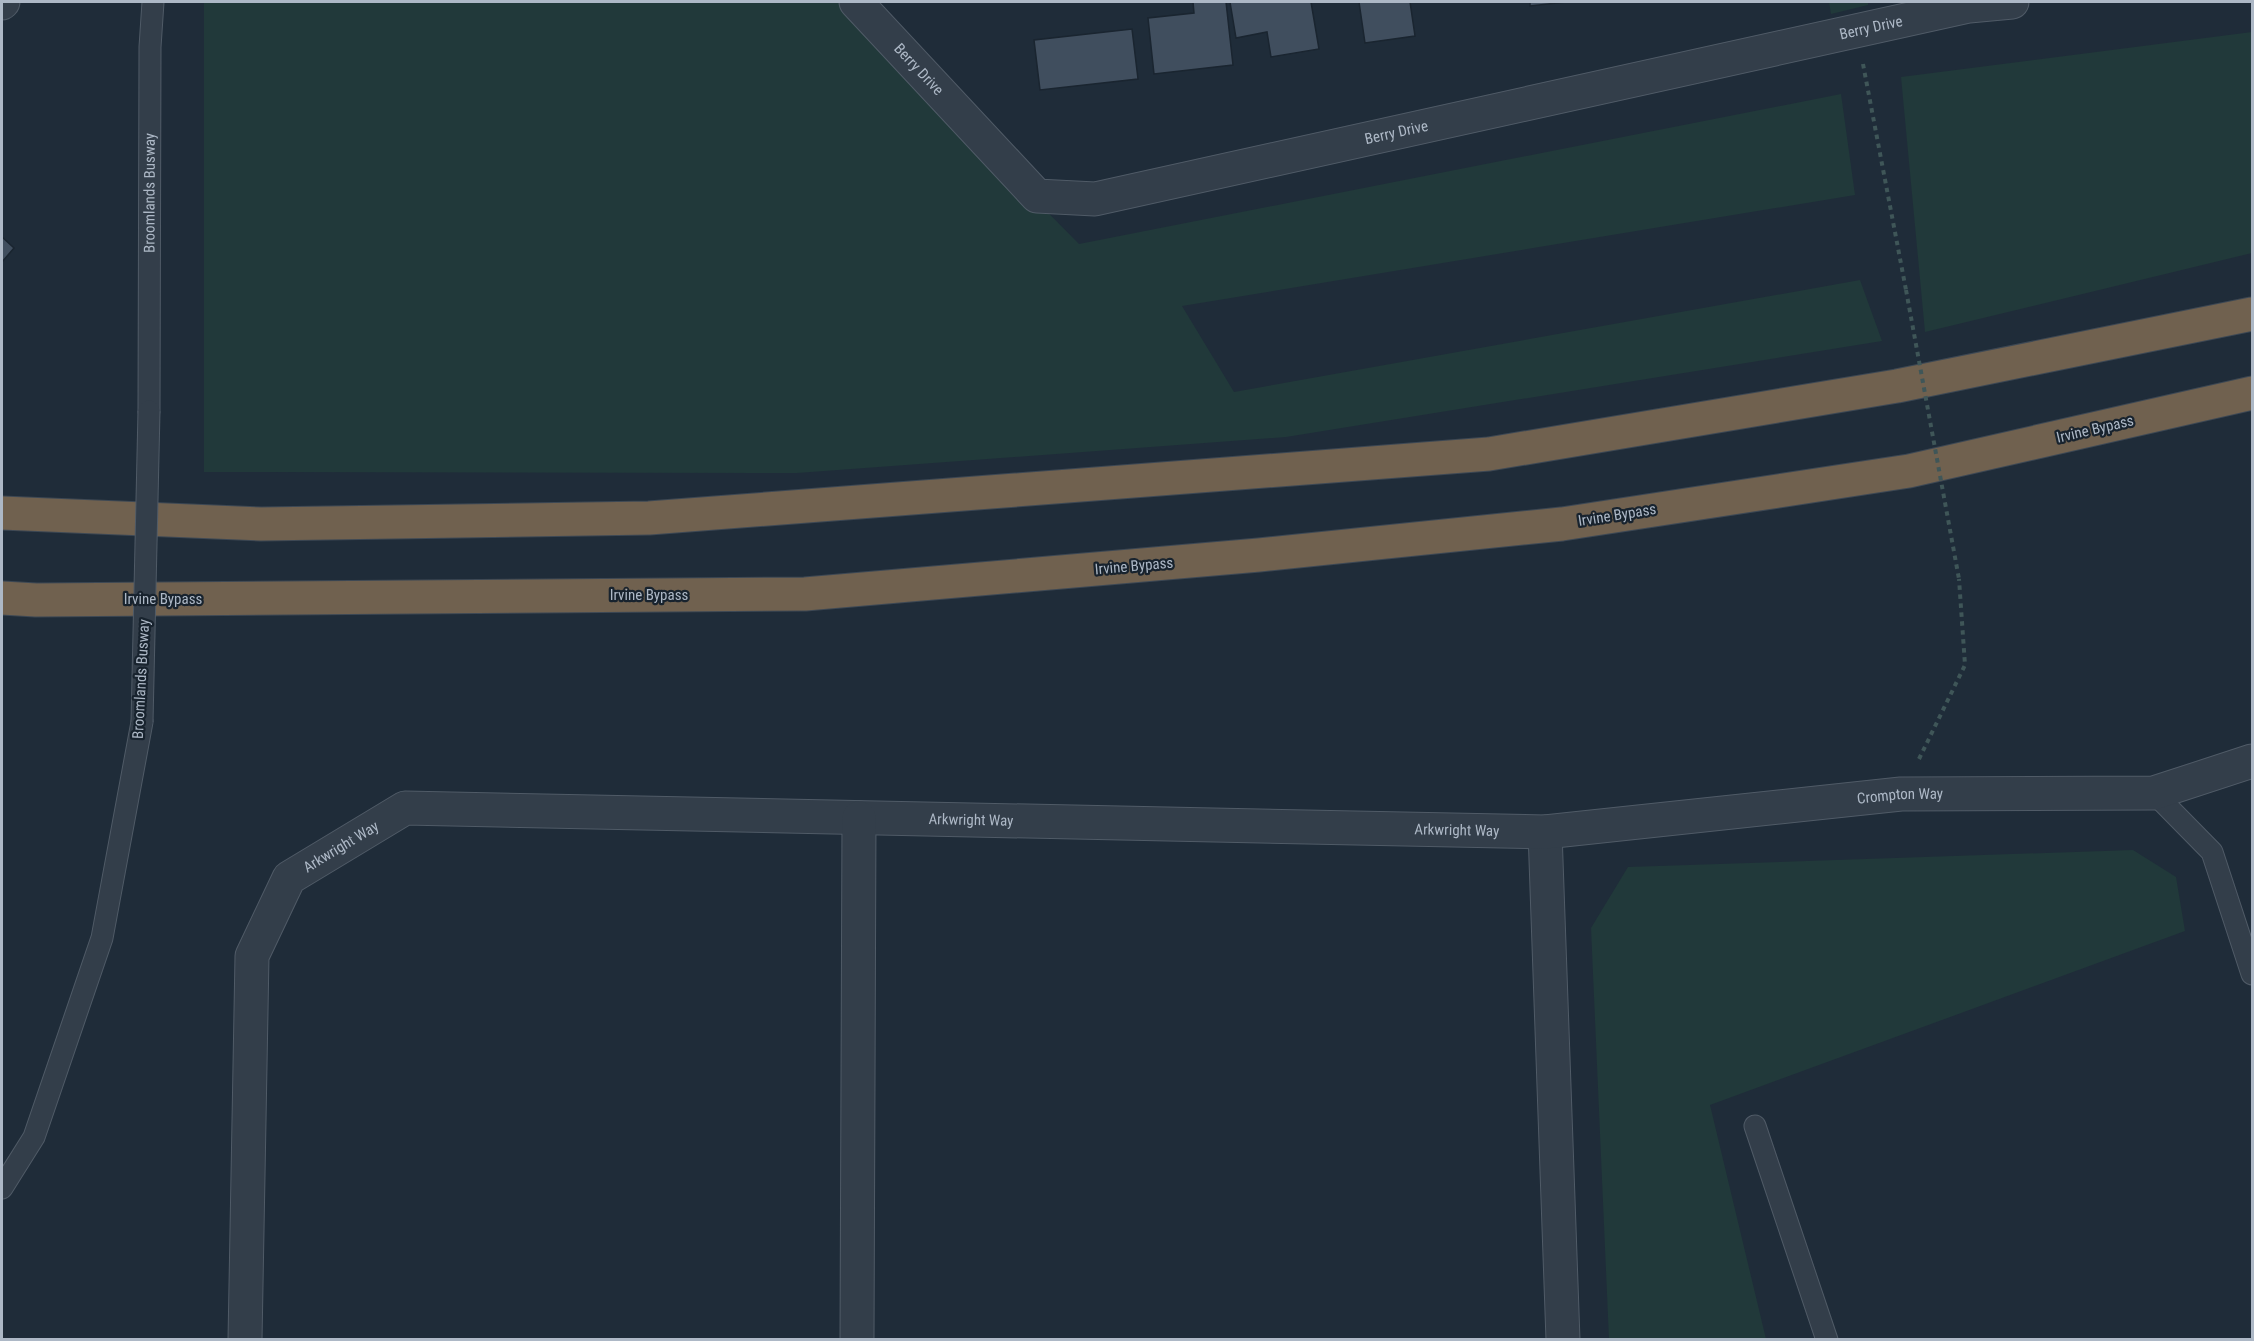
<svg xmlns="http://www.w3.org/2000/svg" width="2254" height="1341" font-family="'Roboto Condensed',sans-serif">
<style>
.green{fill:#21393a}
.building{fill:#404e5e;stroke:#1a2530;stroke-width:1.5}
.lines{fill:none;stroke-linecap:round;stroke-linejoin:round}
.lane-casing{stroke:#505b67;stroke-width:23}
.street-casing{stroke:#505b67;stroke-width:35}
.highway-casing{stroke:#3d4854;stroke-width:35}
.path{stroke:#3f5658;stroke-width:4;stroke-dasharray:4.5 4.5;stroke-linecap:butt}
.lane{stroke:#333e4a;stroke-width:21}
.street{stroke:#333e4a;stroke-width:33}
.highway{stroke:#70614f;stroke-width:33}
.lane-bridge-casing{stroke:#505b67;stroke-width:23;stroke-linecap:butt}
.path-bridge{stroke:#3f5658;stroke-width:4;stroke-dasharray:4.5 4.5;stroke-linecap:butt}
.lane-bridge{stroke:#333e4a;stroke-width:21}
.labels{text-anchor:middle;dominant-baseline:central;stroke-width:4.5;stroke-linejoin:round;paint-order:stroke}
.street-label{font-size:15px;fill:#adb8c6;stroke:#18232e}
</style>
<rect width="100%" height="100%" fill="#1f2c39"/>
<!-- green -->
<g class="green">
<polygon points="204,2 840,2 1079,244 1841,94 1855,195 1182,306 1234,392 1860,280 1882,341 1286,437 797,473 204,472"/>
<polygon points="1829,2 1868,2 1868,5 1831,14"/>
<polygon points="2252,32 2252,253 1925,332 1901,77"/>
<polygon points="2133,850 2176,877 2185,931 1710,1105 1766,1339 1609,1339 1591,928 1628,867"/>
</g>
<!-- building -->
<g class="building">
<polygon points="1193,2 1226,2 1233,65 1154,74 1148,18 1194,13"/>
<polygon points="1230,2 1311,2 1319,49 1271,57 1267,32 1236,38"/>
<polygon points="1359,2 1410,2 1415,36 1365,43"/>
<polygon points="1530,2 1566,2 1530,6"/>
<polygon points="1132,29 1138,79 1040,90 1034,40"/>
<polygon points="2,237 14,248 2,262"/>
</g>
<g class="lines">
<defs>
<g id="lane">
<path id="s1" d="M149,411L150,47L153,2"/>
<polyline points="2154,793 2212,852 2252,974"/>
<polyline points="1755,1126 1827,1340"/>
<polyline points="2,1188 34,1137 102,938 142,722"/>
</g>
<g id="street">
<path id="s2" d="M856,2L1037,196L1095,199L1969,6L2012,2"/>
<polyline points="2,3 3,2"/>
<polyline points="1545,832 1563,1340"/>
<path id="s3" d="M245,1340L252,956L289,878L405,808L1545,832L1901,794L2154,793L2252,761"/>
<polyline points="857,1340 859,818"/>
</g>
<g id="highway">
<polyline points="2,513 261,524 649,518 1489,454 1897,386 2252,314"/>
<polyline points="2,598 36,600 805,594 1259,555 1562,524 1909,471 2252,393"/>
</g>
</defs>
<!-- lane casing -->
<use href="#lane" class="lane-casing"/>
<!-- street casing -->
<use href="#street" class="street-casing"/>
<!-- highway casing -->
<use href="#highway" class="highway-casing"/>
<!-- path -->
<g class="path">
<polyline points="1863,64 1906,290"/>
<polyline points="1919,759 1965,665 1959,579"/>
</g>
<!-- lane -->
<use href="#lane" class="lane"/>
<!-- street -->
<use href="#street" class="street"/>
<!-- highway -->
<use href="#highway" class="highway"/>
<defs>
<polyline id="lane-bridge" points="142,722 149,411"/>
</defs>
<!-- lane-bridge casing -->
<use href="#lane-bridge" class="lane-bridge-casing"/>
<!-- path-bridge -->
<polyline class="path-bridge" points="1906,290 1959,579"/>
<!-- lane-bridge -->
<use href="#lane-bridge" class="lane-bridge"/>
</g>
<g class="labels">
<!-- street labels -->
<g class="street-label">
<text stroke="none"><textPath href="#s2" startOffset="1118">Berry Drive</textPath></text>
<text stroke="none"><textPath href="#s2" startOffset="92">Berry Drive</textPath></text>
<text stroke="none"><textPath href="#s2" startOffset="632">Berry Drive</textPath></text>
<text stroke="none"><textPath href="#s1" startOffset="218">Broomlands Busway</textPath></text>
<text transform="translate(2095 429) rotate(-13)">Irvine Bypass</text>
<text transform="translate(1617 515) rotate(-9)">Irvine Bypass</text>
<text transform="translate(1134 566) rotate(-5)">Irvine Bypass</text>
<text x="649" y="595">Irvine Bypass</text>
<text x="163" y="599">Irvine Bypass</text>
<text transform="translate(141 679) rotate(-87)">Broomlands Busway</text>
<text stroke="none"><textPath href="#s3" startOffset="2103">Crompton Way</textPath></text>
<text stroke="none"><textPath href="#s3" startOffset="1172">Arkwright Way</textPath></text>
<text stroke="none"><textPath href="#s3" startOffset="1658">Arkwright Way</textPath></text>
<text stroke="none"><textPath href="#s3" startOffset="531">Arkwright Way</textPath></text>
</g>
</g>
<!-- border -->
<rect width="2254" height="1341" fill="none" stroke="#adb8c6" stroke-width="6"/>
</svg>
